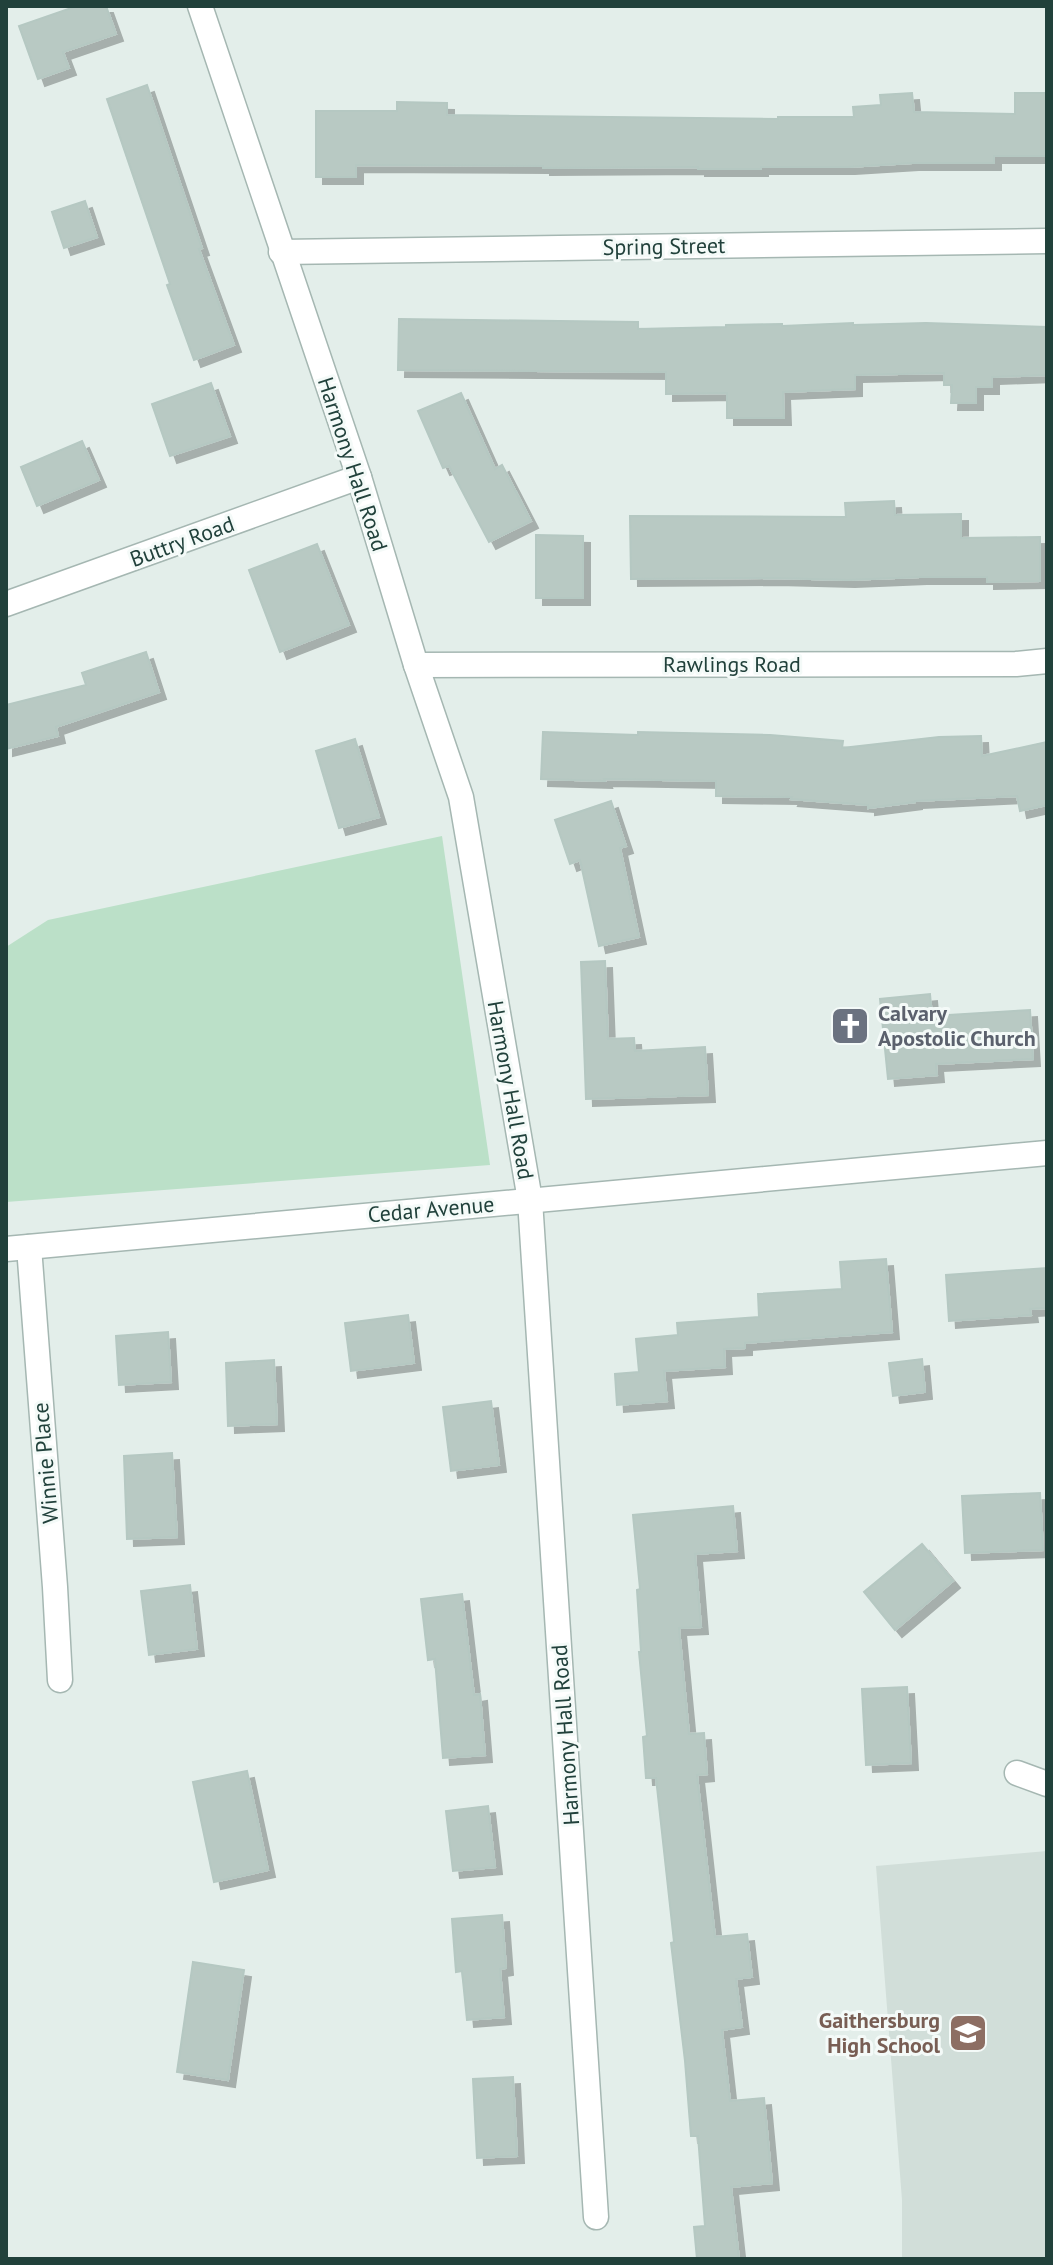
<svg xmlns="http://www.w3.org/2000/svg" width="1053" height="2265" font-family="'PT Sans',sans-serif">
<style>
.built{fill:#d1ded9}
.green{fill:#bbe0c8}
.building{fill:#b8c9c3;stroke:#b5c8c2;stroke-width:2;filter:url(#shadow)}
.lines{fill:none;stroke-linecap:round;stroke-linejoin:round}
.minor-casing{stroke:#a5b7b2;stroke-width:27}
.minor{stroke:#fff;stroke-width:24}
.labels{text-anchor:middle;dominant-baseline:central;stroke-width:6;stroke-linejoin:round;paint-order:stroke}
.street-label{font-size:22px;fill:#21413b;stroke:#f4faf8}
.worship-label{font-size:22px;font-weight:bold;fill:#5b616d;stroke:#f4faf8;text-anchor:start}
.education-label{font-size:22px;font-weight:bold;fill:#785e54;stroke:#f4faf8;text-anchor:end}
</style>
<defs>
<filter id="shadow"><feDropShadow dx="7" dy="7" stdDeviation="0" flood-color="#0004"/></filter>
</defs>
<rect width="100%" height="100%" fill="#e3eeea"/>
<!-- built -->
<polygon class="built" points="1047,1851 1047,2259 902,2259 902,2200 876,1866"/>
<!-- green -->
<polygon class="green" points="442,836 490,1165 6,1202 6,947 48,920"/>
<!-- building -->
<g class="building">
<polygon points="77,6 106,6 116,34 63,52 69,68 38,79 19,26"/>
<polygon points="147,85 202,248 199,249 234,345 194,360 167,285 170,284 107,99"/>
<polygon points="912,93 914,112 1015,114 1015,93 1047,93 1047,156 994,156 994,163 912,163 848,167 761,167 761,169 698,169 698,167 543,168 543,166 356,165 356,177 316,177 316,111 397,111 397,102 447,103 447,115 778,119 778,117 854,117 853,107 881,105 880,95"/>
<polygon points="85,201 97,237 64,248 52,212"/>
<polygon points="399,319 638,322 638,329 726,327 726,325 782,324 782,326 853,323 853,325 926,323 1047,327 1047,375 992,377 992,387 976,387 976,403 951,403 952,385 944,385 944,373 855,375 855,389 783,392 784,418 727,418 727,393 666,394 666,372 398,370"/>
<polygon points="211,383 230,436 170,456 152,404"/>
<polygon points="461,393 495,469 502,465 531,521 489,542 449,466 443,468 418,411"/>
<polygon points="82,441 99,480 37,506 21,467"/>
<polygon points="894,501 895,515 961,514 961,538 1040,537 1040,581 987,582 987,577 920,577 848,580 772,578 631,579 630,516 846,517 845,503"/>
<polygon points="536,535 583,536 583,598 536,598"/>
<polygon points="317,544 349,625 280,652 249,570"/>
<polygon points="146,652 159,692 56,727 58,736 6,749 6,705 86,685 82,673"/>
<polygon points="543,732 638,735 638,732 770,735 843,741 842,748 939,737 981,736 982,756 1047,742 1047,805 1020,811 1017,796 915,801 915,802 868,808 868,805 791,799 792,797 716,796 716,781 604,779 605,781 541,779"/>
<polygon points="355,739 379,817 339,828 316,751"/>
<polygon points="611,801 626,846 620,848 639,937 599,946 580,860 570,864 555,820"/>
<polygon points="605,961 608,1039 634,1038 635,1051 705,1047 708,1095 586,1099 581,962"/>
<polygon points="930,994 932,1016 1030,1010 1033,1059 936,1064 937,1075 888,1079 880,999"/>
<polygon points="886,1259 892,1332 745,1343 745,1348 724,1349 725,1367 664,1371 667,1401 617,1405 615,1374 639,1372 636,1339 678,1335 677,1323 759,1317 758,1294 842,1289 840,1262"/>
<polygon points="1047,1268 1047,1308 1030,1309 1031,1315 949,1321 946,1275"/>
<polygon points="408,1315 414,1363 351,1371 345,1323"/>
<polygon points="168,1332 171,1382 119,1385 116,1336"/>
<polygon points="922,1359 925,1392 893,1396 889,1363"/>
<polygon points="274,1360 277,1424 228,1426 226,1363"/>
<polygon points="491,1401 499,1465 451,1471 443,1407"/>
<polygon points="172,1453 177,1537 127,1539 124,1456"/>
<polygon points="1040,1493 1043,1550 965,1553 962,1496"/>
<polygon points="733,1506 737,1551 695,1554 701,1627 679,1628 689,1734 704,1733 707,1774 697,1775 715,1937 747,1934 752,1977 736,1979 742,2027 722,2030 730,2101 764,2098 772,2183 731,2187 739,2259 697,2259 694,2227 705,2226 698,2136 691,2136 685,2061 671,1943 674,1942 656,1778 646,1778 643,1737 647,1736 639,1652 641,1652 637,1590 640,1589 633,1515"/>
<polygon points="922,1544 953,1581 895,1630 864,1592"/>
<polygon points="190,1585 197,1649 149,1655 141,1591"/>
<polygon points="462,1594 474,1695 480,1694 485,1755 443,1758 435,1659 428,1660 421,1599"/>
<polygon points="907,1687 911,1763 866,1765 862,1689"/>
<polygon points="247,1771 268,1870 214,1882 193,1782"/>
<polygon points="488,1806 495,1867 453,1871 446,1811"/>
<polygon points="502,1915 506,1968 500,1969 504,2017 467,2020 462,1971 456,1972 452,1919"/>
<polygon points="193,1962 244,1970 228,2080 177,2072"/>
<polygon points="513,2077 517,2156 477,2158 473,2079"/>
</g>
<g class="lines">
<defs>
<g id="minor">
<polyline points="200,6 359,477 416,665 461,797 530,1200 596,2217"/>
<polyline points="281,252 1047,241"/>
<polyline points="6,604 359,477"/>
<polyline points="416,665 1016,664 1047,661"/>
<polyline points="29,1247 55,1587 60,1680"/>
<polyline points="6,1249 1047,1153"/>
<polyline points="1017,1773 1047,1784"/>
</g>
</defs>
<!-- minor casing -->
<use href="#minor" class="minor-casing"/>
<!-- minor -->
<use href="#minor" class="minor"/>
</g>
<!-- icons -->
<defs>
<symbol id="church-square" viewBox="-11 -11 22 22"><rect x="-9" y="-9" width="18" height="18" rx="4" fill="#6b7280" stroke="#f4faf8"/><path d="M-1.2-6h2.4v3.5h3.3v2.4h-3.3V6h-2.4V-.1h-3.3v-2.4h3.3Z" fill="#fff"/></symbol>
<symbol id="school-square" viewBox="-11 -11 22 22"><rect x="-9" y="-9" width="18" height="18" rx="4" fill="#8d6e63" stroke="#f4faf8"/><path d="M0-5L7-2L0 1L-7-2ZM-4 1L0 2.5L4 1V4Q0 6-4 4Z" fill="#fff"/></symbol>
</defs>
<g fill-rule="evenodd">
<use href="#church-square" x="828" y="1004" width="44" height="44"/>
<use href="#school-square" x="946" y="2011" width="44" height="44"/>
</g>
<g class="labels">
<!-- street labels -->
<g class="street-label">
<text transform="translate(664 246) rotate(-1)">Spring Street</text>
<text transform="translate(353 464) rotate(72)">Harmony Hall Road</text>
<text transform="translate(182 541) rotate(-20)">Buttry Road</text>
<text x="732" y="664">Rawlings Road</text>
<text transform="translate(511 1090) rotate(80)">Harmony Hall Road</text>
<text transform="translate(431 1209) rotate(-5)">Cedar Avenue</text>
<text transform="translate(45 1463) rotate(-95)">Winnie Place</text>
<text transform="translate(565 1735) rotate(-94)">Harmony Hall Road</text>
</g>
<!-- worship labels -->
<g class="worship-label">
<text x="878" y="1013">Calvary<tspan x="878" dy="25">Apostolic Church</tspan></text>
</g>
<!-- education labels -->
<g class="education-label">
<text x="940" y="2020">Gaithersburg<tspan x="940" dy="25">High School</tspan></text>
</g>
</g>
<!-- border -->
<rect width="1053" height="2265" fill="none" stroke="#21413b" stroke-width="16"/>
</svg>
